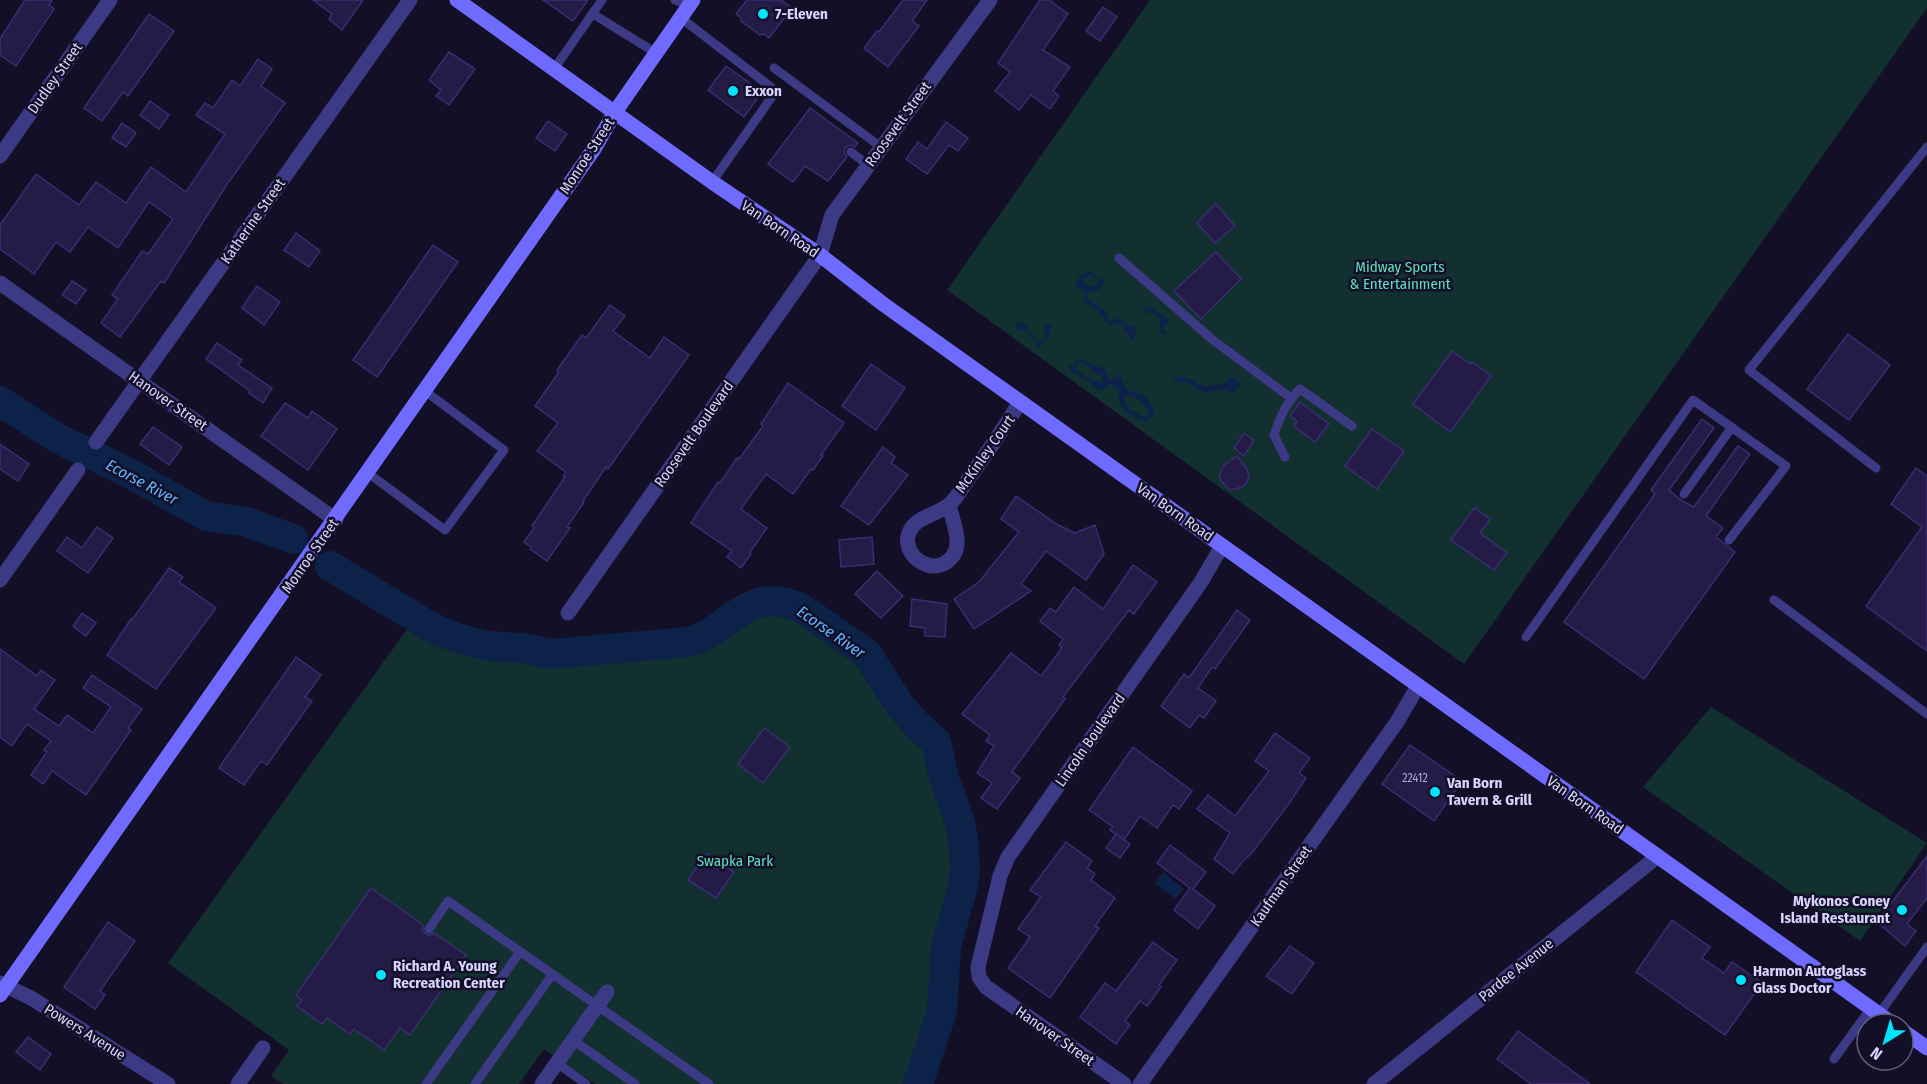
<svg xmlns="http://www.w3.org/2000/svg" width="1927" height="1084" font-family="'Fira Sans Condensed',sans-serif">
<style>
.green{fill:#12302f}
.water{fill:#0c2248;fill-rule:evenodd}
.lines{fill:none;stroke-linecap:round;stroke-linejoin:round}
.river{stroke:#0c2248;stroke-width:30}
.building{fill:#241b47;stroke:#3b2d73;stroke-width:1.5}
.lane{stroke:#3d3a85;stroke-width:9}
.street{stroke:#3d3a85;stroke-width:15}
.secondary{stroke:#6f6bff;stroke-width:15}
.poi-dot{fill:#00e5ff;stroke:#130f26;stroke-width:2}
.labels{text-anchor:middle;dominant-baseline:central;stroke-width:5;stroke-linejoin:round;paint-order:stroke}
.number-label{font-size:12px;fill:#aca6d1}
.poi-label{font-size:15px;font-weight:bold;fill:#d9d4ff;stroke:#130f26;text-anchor:start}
.street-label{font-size:15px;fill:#d9d4ff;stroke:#130f26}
.park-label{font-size:15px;fill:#5fe0c0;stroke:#130f26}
.water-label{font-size:16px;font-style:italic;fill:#62b6ff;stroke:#130f26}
</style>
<rect width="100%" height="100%" fill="#130f26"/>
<!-- green -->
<g class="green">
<polygon points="1150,0 1927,0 1927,8 1464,664 947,290"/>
<path d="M779,602L791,603L801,608L867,654L899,704L916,724L936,742L944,778L960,822L964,845L965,872L962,890L946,947L942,1011L918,1084H595L544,1049L519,1084H283L271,1076L289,1050L168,963L415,618L431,627L457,638L488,646L523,648L541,653L622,649L688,642C711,636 724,616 745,607C756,603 768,603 779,602Z"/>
<polygon points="1711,707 1927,843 1860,941 1643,787"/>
</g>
<!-- water -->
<g class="water">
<path d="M1090,271L1104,281C1103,290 1096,291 1088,292L1087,299L1105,310L1108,319L1112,321L1117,317L1128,325L1137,327L1134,339H1131L1121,324L1109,325L1096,309L1083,301L1085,291L1077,288L1076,284L1080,275ZM1089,275L1098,278L1099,281L1097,286L1084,285V278Z"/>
<polygon points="1146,307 1155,309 1168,320 1168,323 1163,328 1166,333 1165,335 1160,333 1160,319 1155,315 1146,312 1144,308"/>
<path d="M1020,321L1025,324L1038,342L1043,341L1046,336L1043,328L1045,324L1051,326C1050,337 1048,341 1038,347L1027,331L1018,330L1016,325L1017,322Z"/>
<path d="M1079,358L1106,370L1109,380L1119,376L1122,378L1126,390L1143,394L1155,410L1153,417L1147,422C1132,417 1116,410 1119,391L1111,384L1100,391L1089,382L1069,370V366L1074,364ZM1079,362L1086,365L1097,375L1101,374L1103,380C1095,383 1081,376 1076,368ZM1127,395L1141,401L1149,412L1144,417L1128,408L1124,400Z"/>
<polygon points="1173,377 1184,377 1206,387 1209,385 1225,384 1229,378 1232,378 1240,382 1239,388 1232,393 1224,389 1204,393 1190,384 1174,381"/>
<polygon points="1163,872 1184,889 1176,899 1155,883"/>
</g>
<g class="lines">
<!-- river -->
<g class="river">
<polyline points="0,401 57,438 131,474 206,516 247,522 293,539"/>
<path d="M330,566L431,627L457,638L488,646L523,648L552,654L688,642C731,631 746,584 801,608L867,654L899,704L916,724L936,742L944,778L960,822L964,845L965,872L962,890L946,947L942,1011L918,1084"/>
</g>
</g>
<!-- building -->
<g class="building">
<polygon points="25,0 52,0 49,5 54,9 16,66 0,55 0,39"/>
<polygon points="313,0 363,0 342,30 329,19 332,14"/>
<polygon points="543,0 588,0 573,21"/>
<polygon points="747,0 781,0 792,8 769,38 764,34 760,35 741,21 741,18 736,14"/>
<polygon points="903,0 927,0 912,21 919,26 888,67 864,48 877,31 879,32"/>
<polygon points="1040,0 1049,0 1068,14 1043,50 1070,67 1053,91 1059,96 1050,109 1031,95 1019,110 995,91 1010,72 998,63"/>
<polygon points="1103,7 1117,17 1100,41 1086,31"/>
<polygon points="149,14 174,31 128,96 123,92 102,121 84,108"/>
<polygon points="449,52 475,69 449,105 436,96 441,90 429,80"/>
<polygon points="258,59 272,69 261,86 285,103 228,183 164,283 161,281 120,337 101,323 118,299 112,295 142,251 148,254 173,219 149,202 118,248 88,227 70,252 56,242 34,274 0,249 0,225 36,174 79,205 96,182 126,203 151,167 186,192 225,134 196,115 205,103 213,108 232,80 240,86"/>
<polygon points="726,66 762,92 744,117 708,90"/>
<polygon points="150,101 169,115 159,129 140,115"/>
<polygon points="810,108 858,143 855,147 851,145 846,147 844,152 847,157 828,181 805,166 793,182 768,164"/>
<polygon points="548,121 567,134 555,151 536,138"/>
<polygon points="946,122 968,138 958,151 949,145 927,174 906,159 918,142 927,149"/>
<polygon points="122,123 136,133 126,147 112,138"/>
<polygon points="1216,204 1235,226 1215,243 1197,223"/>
<polygon points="296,233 320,251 309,267 284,250"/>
<polygon points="433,245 458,262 377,377 353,360"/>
<polygon points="1216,252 1241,279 1201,319 1174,291"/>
<polygon points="72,281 86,290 76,304 62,295"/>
<polygon points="257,286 280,302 264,325 242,308"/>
<polygon points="610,305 625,316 613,331 650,358 664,337 689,355 625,445 608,469 606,467 583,501 584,502 567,527 570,528 547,561 530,549 531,547 524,542 534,528 532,526 565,477 563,476 566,472 537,451 558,423 535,406 559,372 557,370 582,335 586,338"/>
<polygon points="1848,334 1890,365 1849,420 1807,389"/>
<polygon points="217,343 242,360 238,365 272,388 263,403 249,393 250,391 206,359"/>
<polygon points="1452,351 1470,364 1472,362 1491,376 1450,432 1413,404"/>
<polygon points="871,364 905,388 876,430 842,406"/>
<polygon points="788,383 844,423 821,455 823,456 813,470 811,469 793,494 766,474 741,509 767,528 750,552 751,554 741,568 727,557 732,551 691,523 718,482 720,483 737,458 739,459 763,426 761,424"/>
<polygon points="1300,402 1329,424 1315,442 1294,426 1297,421 1290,416"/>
<polygon points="285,403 308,418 312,411 337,429 308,470 261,436"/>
<polygon points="1702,419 1714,428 1669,490 1681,500 1694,507 1738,446 1750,454 1706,516 1723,528 1716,537 1735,552 1644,679 1564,622 1655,494 1651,490"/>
<polygon points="153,427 182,447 169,465 140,444"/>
<polygon points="1372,429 1404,451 1377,489 1345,466"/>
<polygon points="1244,433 1254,440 1244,456 1234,448"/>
<polygon points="0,444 29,464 18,481 0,469"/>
<polygon points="883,447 895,457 891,463 908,475 869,525 841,506"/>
<polygon points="1237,456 1247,469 1249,475 1247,482 1243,487 1230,490 1221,481 1219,476 1224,465"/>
<polygon points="1916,468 1927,476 1927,651 1866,606 1922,527 1891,504"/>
<polygon points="1016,496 1058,525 1075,533 1095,525 1104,554 1086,580 1046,551 1021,584 1031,591 974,629 954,599 979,582 1019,532 1001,519"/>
<polygon points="1474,508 1490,519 1480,533 1507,553 1494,570 1451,540"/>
<polygon points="97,527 113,538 88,573 57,551 67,537 82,548"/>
<polygon points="872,537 874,564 841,567 839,540"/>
<polygon points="1133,565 1157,582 1134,614 1129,610 1063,697 1065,699 1012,772 1020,778 997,809 981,798 992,783 977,773 994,746 986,741 990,735 962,714 1011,653 1041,676 1062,648 1059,645 1063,639 1040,621 1050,608 1056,612 1074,587 1103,609"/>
<polygon points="169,568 183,577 179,582 216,608 156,689 107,655 131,619 132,620"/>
<polygon points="877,571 903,596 881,618 855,594"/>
<polygon points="912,599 947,604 945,637 925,636 925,628 910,626"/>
<polygon points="1237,610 1250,620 1215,669 1212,667 1198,688 1216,701 1204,718 1199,715 1190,728 1161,706 1184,674 1189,678"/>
<polygon points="82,613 96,623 86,636 73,626"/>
<polygon points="0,649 37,676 41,670 55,680 34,709 59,726 67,715 93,733 111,707 83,688 92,675 142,709 128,728 131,730 86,795 52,771 43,784 31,775 47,752 44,750 51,741 27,724 12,746 0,737"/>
<polygon points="296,657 321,675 305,697 312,701 267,765 261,761 244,785 219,768"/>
<polygon points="764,728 790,747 763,783 738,764"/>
<polygon points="1275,733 1310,758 1299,773 1306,778 1290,802 1251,854 1243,861 1233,874 1214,859 1230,833 1197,809 1208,795 1235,816 1269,771 1255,761"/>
<polygon points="1410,745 1462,781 1434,821 1382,784"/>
<polygon points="1133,747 1192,791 1179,809 1173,805 1157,828 1140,816 1124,840 1110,830 1113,827 1089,810"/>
<polygon points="1116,834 1130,844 1120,858 1106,848"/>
<polygon points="1066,842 1092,861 1087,868 1095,874 1091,880 1115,898 1095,926 1099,928 1050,998 1008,968 1030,937 1018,929 1041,897 1030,890"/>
<polygon points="1170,845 1206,872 1193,889 1215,906 1198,929 1174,910 1190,888 1157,863"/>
<polygon points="706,854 734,872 716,898 688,880"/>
<polygon points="1927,856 1927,898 1907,924 1916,931 1905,946 1877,922"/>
<polygon points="371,888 423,925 422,929 425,934 429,936 434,933 466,955 410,1035 400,1028 384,1050 354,1029 350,1034 327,1018 322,1024 297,1006 302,1000 296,995"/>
<polygon points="1672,920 1710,947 1702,958 1724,973 1732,962 1762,983 1725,1035 1636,972"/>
<polygon points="108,922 135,941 100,991 105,995 95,1009 64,987"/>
<polygon points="1153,942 1177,960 1159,985 1161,987 1147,1006 1140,1001 1125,1021 1130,1025 1116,1044 1080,1017 1105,983 1116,991"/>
<polygon points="1290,946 1314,963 1292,994 1266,976"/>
<polygon points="1518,1031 1590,1084 1531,1084 1497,1059"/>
<polygon points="28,1037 51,1054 40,1070 16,1052"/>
</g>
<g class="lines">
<!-- lane -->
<g class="lane">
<polyline points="675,0 689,5"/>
<polyline points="593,14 656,53"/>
<polyline points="681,18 776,91 712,182"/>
<polyline points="774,68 881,147"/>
<polyline points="554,69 602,0"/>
<polyline points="851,152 868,165"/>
<polyline points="1119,258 1213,340 1291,398"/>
<path d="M1285,457L1274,435C1280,417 1286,403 1300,389L1352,426"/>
<polyline points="1876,468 1749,370 1927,147"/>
<polyline points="368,473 445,530 504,450 425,391"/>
<polyline points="1684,494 1732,427"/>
<polyline points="1774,600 1927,714"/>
<polyline points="1526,637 1693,400 1786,466 1729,540"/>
<polyline points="429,929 448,901 709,1084"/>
<polyline points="1879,1014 1927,947"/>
<polyline points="573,1040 635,1084"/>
<polyline points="1834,1059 1871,1008"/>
<polyline points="557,1063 586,1084"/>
<polyline points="426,1084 520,952"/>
<polyline points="475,1084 552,975"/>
</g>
<!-- street -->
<g class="street">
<polyline points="0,156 110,0"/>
<polyline points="0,283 336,520"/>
<polyline points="96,442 410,0"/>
<path d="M949,505C953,524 967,550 945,563C938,567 929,567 923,563C912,558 904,545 909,533C915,516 938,515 950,504C957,498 963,486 969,478C987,453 1004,428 1020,402"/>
<polyline points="0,580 78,470"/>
<polyline points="568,613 820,255 832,215 990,0"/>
<polyline points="0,983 31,998 168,1084"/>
<polyline points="238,1084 263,1048"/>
<polyline points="542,1084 607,992"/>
<polyline points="1124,1084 986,987 979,977 978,967 1000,876 1008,857 1201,582 1222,546"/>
<polyline points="1140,1084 1397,722 1418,686"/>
<polyline points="1374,1084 1658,856"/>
</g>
<!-- secondary -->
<g class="secondary">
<polyline points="457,0 712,182 820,255 883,304 1893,1024"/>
<polyline points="0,995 594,149 615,112 693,0"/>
<polyline points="1903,1031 1927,1048"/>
</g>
</g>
<!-- markers -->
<g class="poi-dot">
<circle cx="763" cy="14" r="6"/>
<circle cx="733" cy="91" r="6"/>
<circle cx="1435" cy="792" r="6"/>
<circle cx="1902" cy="910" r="6"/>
<circle cx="381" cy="975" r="6"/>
<circle cx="1741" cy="980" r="6"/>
</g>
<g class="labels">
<!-- number labels -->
<g class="number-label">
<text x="1415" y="778">22412</text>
</g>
<!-- poi labels -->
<g class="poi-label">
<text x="775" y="14">7-Eleven</text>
<text x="745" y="91">Exxon</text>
<text x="1447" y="783">Van Born<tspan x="1447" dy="17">Tavern &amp; Grill</tspan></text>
<text x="1890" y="901" text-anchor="end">Mykonos Coney<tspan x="1890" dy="17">Island Restaurant</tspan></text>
<text x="393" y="966">Richard A. Young<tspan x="393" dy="17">Recreation Center</tspan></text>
<text x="1753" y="971">Harmon Autoglass<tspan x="1753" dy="17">Glass Doctor</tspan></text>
</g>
<!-- street labels -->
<g class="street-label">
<text transform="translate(55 78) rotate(-55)">Dudley Street</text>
<text transform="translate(898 124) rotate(-54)">Roosevelt Street</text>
<text transform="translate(587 156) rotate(-57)">Monroe Street</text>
<text transform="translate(253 221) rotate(-55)">Katherine Street</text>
<text transform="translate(780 229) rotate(34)">Van Born Road</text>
<text transform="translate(168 401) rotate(35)">Hanover Street</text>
<text transform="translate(694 434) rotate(-55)">Roosevelt Boulevard</text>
<text transform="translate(985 454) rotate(-55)">McKinley Court</text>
<text transform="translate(1175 512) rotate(35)">Van Born Road</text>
<text transform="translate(310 556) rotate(-55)">Monroe Street</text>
<text transform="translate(1090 740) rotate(-55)">Lincoln Boulevard</text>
<text transform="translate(1585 805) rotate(35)">Van Born Road</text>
<text transform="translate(1281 886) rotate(-55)">Kaufman Street</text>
<text transform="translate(1516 970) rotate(-39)">Pardee Avenue</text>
<text transform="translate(85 1032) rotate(32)">Powers Avenue</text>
<text transform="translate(1055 1036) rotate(35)">Hanover Street</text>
</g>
<!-- park labels -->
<g class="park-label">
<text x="1400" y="267">Midway Sports<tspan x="1400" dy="17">&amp; Entertainment</tspan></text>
<text x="735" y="861">Swapka Park</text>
</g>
<!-- water labels -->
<g class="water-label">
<text transform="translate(142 482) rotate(28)">Ecorse River</text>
<text transform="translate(831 632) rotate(35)">Ecorse River</text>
</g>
</g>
<!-- north arrow -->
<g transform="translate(1885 1042) rotate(217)"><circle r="28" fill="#130f26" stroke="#625e7d" stroke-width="1.5"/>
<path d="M0-4.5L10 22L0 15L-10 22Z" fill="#00e5ff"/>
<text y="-9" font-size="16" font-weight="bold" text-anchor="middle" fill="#d9d4ff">N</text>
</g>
</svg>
